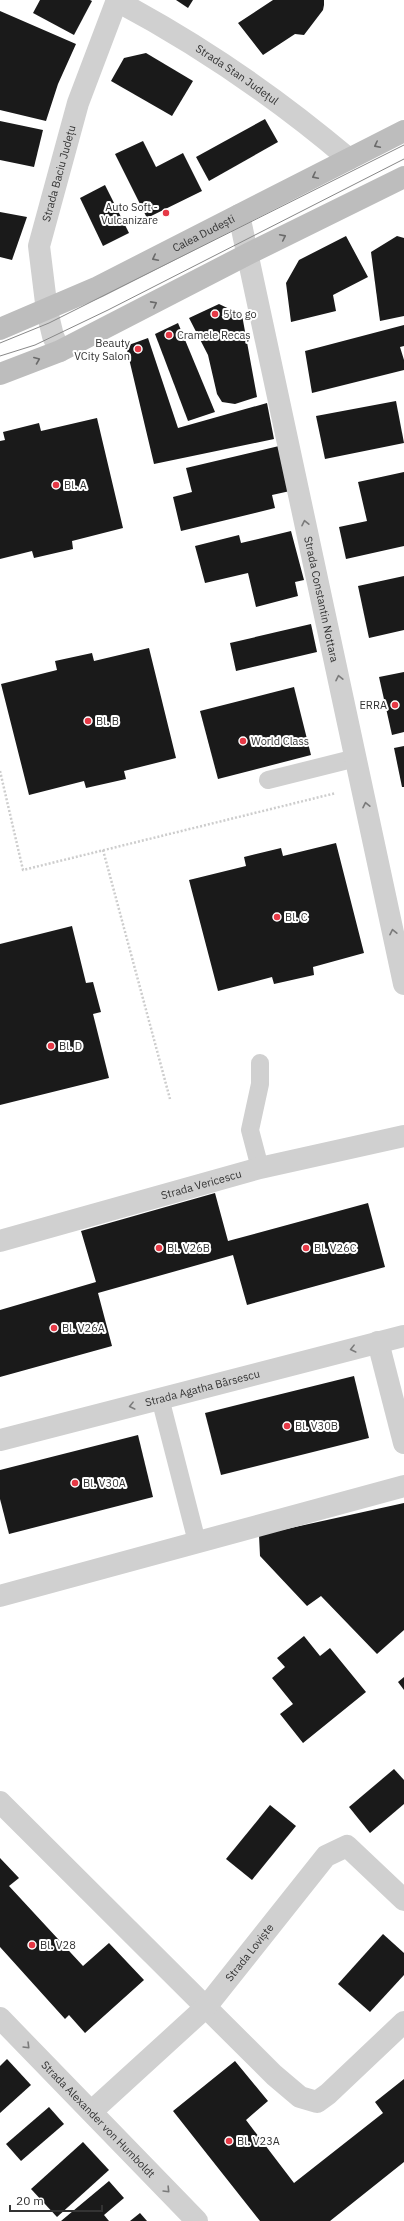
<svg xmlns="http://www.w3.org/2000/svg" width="404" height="2221" font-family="'IBM Plex Sans',sans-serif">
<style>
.building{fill:#1a1a1a}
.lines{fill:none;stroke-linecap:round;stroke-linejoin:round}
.path{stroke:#cdcdcd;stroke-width:2.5;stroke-dasharray:2 2;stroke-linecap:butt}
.service{stroke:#d0d0d0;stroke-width:18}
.minor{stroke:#d0d0d0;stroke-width:22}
.tertiary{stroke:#d0d0d0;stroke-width:22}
.secondary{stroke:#bdbdbd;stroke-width:22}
.tram{stroke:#888;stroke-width:1}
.oneway{stroke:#6a6a6a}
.oneway2{stroke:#7a7a7a}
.poi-dot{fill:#e63946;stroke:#fff;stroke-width:1.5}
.labels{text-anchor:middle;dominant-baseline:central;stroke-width:4;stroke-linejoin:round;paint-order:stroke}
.street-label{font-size:11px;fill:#333;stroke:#fff}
.poi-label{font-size:11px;fill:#333;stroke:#fff;text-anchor:start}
</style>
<rect width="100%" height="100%" fill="#fff"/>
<!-- building -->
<g class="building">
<polygon points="40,0 90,0 92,1 74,35 33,13"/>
<polygon points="176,0 193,0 188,8"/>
<polygon points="273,0 324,0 324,5 323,10 304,35 295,34 263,55 238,23"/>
<polygon points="0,11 76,44 58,84 46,121 0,110"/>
<polygon points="146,53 193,81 172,116 111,81 124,58"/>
<polygon points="265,119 278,142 209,181 196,157"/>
<polygon points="0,121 43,130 34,167 0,160"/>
<polygon points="143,141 156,167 183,153 202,191 147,218 115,154"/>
<polygon points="105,185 129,233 103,246 80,198"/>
<polygon points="0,212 27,217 12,260 0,257"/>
<polygon points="346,236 368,277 333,295 336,311 291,322 286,283 299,260"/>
<polygon points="397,236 404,238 404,316 380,321 371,252"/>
<polygon points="219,304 242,315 257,397 235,404 222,402 217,394 208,355 189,318"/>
<polygon points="178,323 215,412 188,421 155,334"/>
<polygon points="404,325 404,346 400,347 404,360 404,370 312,393 305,351"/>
<polygon points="148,338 178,428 267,403 274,439 154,464 126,346"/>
<polygon points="396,401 404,443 325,459 316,416"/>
<polygon points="97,418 123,528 72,541 73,549 34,558 32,551 0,559 0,441 5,440 3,432 39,423 41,431"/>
<polygon points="279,446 290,491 272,495 275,508 181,531 173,497 192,492 186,468"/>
<polygon points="404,472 404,546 346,559 339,527 367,521 358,482"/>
<polygon points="291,531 304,580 295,582 298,596 256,607 248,573 205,583 195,546 239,535 241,543"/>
<polygon points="404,576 404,630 369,638 358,586"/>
<polygon points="311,624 317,652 236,671 230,643"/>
<polygon points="149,648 176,758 124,771 126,779 86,788 84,781 29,795 1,684 57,670 55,661 92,653 94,661"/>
<polygon points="404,672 404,732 392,735 379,677"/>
<polygon points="294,687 311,755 218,779 200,711"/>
<polygon points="404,746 404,787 402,787 394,748"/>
<polygon points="336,843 364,953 313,967 314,975 274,984 272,977 218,991 189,880 246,866 244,857 281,848 283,856"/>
<polygon points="72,926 86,983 93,982 101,1012 93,1014 109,1078 0,1105 0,944"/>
<polygon points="215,1193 228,1241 368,1203 385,1267 247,1305 233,1255 98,1293 112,1346 0,1377 0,1310 96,1282 81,1231"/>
<polygon points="354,1376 369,1438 221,1475 205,1413"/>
<polygon points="138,1435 153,1497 9,1534 0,1499 0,1470"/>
<polygon points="404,1503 404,1630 377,1654 321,1596 307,1606 260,1556 259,1535"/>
<polygon points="304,1636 320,1656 330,1648 366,1692 303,1743 280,1714 293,1704 272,1678 285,1667 277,1658"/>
<polygon points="404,1677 404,1690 398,1682"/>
<polygon points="394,1769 404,1780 404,1804 370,1833 349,1807"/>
<polygon points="270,1805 296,1826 252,1880 226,1859"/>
<polygon points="0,1858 19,1878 9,1886 83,1966 109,1943 144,1980 85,2033 69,2015 65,2019 0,1947"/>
<polygon points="383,1934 404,1953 404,1975 370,2012 338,1984"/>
<polygon points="7,2059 31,2085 0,2113 0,2066"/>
<polygon points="235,2061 268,2101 246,2120 294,2183 383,2113 375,2102 404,2079 404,2162 330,2221 260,2221 173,2111"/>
<polygon points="49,2107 64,2124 21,2161 6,2144"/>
<polygon points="83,2142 109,2170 57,2217 31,2189"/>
<polygon points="109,2181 124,2198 104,2215 109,2221 61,2221"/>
<polygon points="140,2213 147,2221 130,2221"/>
</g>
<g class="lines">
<!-- path -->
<g class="path">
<polyline points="0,771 23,870 336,793"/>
<polyline points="103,850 170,1099"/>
</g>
<!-- service -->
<g class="service">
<polyline points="268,780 356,758"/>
<polyline points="260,1168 250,1130 260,1084 260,1063"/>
<polyline points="160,1398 197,1542"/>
</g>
<!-- minor -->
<g class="minor">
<path id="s1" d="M117,1C200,45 277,98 349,159"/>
<path id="s2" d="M239,215L404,984"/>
<path id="s3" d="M60,351L53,336L47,311L39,246L78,103L117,0"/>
<path id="s4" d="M0,1241L260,1168L404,1136"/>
<polyline points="378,1342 404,1443"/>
<polyline points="0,1596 404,1486"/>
<polyline points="0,1802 274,2075 300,2097 317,2102 328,2094 404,2022"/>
<path id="s5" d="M0,2018L197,2221"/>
<path id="s6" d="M92,2111L206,2007L326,1856L347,1846L404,1900"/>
</g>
<!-- tertiary -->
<path class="tertiary" id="s7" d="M0,1440L404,1336"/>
<!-- secondary -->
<g class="secondary">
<path id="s8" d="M0,329L98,287L404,131"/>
<polyline points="0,374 60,351 248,254 404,177"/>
</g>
<!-- tram -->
<g class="tram">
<polyline points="0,343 49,323 404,145"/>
<polyline points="0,356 35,345 108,310 404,159"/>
</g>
</g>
<!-- one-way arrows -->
<defs><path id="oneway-chevron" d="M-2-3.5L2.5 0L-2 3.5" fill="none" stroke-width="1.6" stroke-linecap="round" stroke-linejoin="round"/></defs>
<g class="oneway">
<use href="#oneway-chevron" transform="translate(377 145) rotate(153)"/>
<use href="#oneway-chevron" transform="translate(315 176) rotate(153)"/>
<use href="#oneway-chevron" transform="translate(283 237) rotate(-26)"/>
<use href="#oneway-chevron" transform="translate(155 258) rotate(153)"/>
<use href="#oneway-chevron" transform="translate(154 304) rotate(-28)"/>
<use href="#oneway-chevron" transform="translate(37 360) rotate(-22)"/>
</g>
<g class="oneway2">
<use href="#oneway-chevron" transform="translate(305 523) rotate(-102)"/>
<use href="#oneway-chevron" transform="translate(339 678) rotate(-102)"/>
<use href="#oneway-chevron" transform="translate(366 805) rotate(-102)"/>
<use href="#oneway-chevron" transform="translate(393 932) rotate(-102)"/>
<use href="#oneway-chevron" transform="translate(353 1349) rotate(166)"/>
<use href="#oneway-chevron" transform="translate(132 1406) rotate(166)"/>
<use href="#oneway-chevron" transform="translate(27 2046) rotate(45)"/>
<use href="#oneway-chevron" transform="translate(167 2190) rotate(46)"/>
</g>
<!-- markers -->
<g class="poi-dot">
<circle cx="166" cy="213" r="4"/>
<circle cx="215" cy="314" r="4"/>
<circle cx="169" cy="335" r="4"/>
<circle cx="138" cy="349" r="4"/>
<circle cx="56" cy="485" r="4"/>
<circle cx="395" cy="705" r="4"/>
<circle cx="88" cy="721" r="4"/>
<circle cx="243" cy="741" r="4"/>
<circle cx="277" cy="917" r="4"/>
<circle cx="51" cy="1046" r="4"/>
<circle cx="159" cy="1248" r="4"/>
<circle cx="306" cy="1248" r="4"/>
<circle cx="54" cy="1328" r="4"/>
<circle cx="287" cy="1426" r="4"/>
<circle cx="75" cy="1483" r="4"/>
<circle cx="32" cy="1945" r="4"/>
<circle cx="229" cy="2141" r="4"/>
</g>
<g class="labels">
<!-- street labels -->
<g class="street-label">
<text stroke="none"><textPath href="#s1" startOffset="141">Strada Stan Județul</textPath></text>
<text stroke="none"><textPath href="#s3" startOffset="183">Strada Baciu Județu</textPath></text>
<text stroke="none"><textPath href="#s8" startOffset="225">Calea Dudești</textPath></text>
<text stroke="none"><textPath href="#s2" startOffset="393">Strada Constantin Nottara</textPath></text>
<text stroke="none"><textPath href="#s4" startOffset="209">Strada Vericescu</textPath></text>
<text stroke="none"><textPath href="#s7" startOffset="209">Strada Agatha Bârsescu</textPath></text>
<text stroke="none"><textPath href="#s6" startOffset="224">Strada Loviște</textPath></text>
<text stroke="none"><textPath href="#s5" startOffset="141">Strada Alexander von Humboldt</textPath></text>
</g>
<!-- poi labels -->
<g class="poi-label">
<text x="158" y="207" text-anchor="end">Auto Soft -<tspan x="158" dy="13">Vulcanizare</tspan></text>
<text x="223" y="314">5 to go</text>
<text x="177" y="335">Cramele Recaș</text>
<text x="130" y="343" text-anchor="end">Beauty<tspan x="130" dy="13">VCity Salon</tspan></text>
<text x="64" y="485">Bl. A</text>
<text x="387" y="705" text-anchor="end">ERRA</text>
<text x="96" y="721">Bl. B</text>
<text x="251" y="741">World Class</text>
<text x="285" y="917">Bl. C</text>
<text x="59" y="1046">Bl. D</text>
<text x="167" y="1248">Bl. V26B</text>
<text x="314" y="1248">Bl. V26C</text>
<text x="62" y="1328">Bl. V26A</text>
<text x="295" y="1426">Bl. V30B</text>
<text x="83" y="1483">Bl. V30A</text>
<text x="40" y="1945">Bl. V28</text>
<text x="237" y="2141">Bl. V23A</text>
</g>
</g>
<!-- scale -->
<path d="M10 2205v6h92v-6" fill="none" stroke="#333333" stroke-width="2"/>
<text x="16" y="2205" font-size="12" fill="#333333" stroke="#ffffff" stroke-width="3" paint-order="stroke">20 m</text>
</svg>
